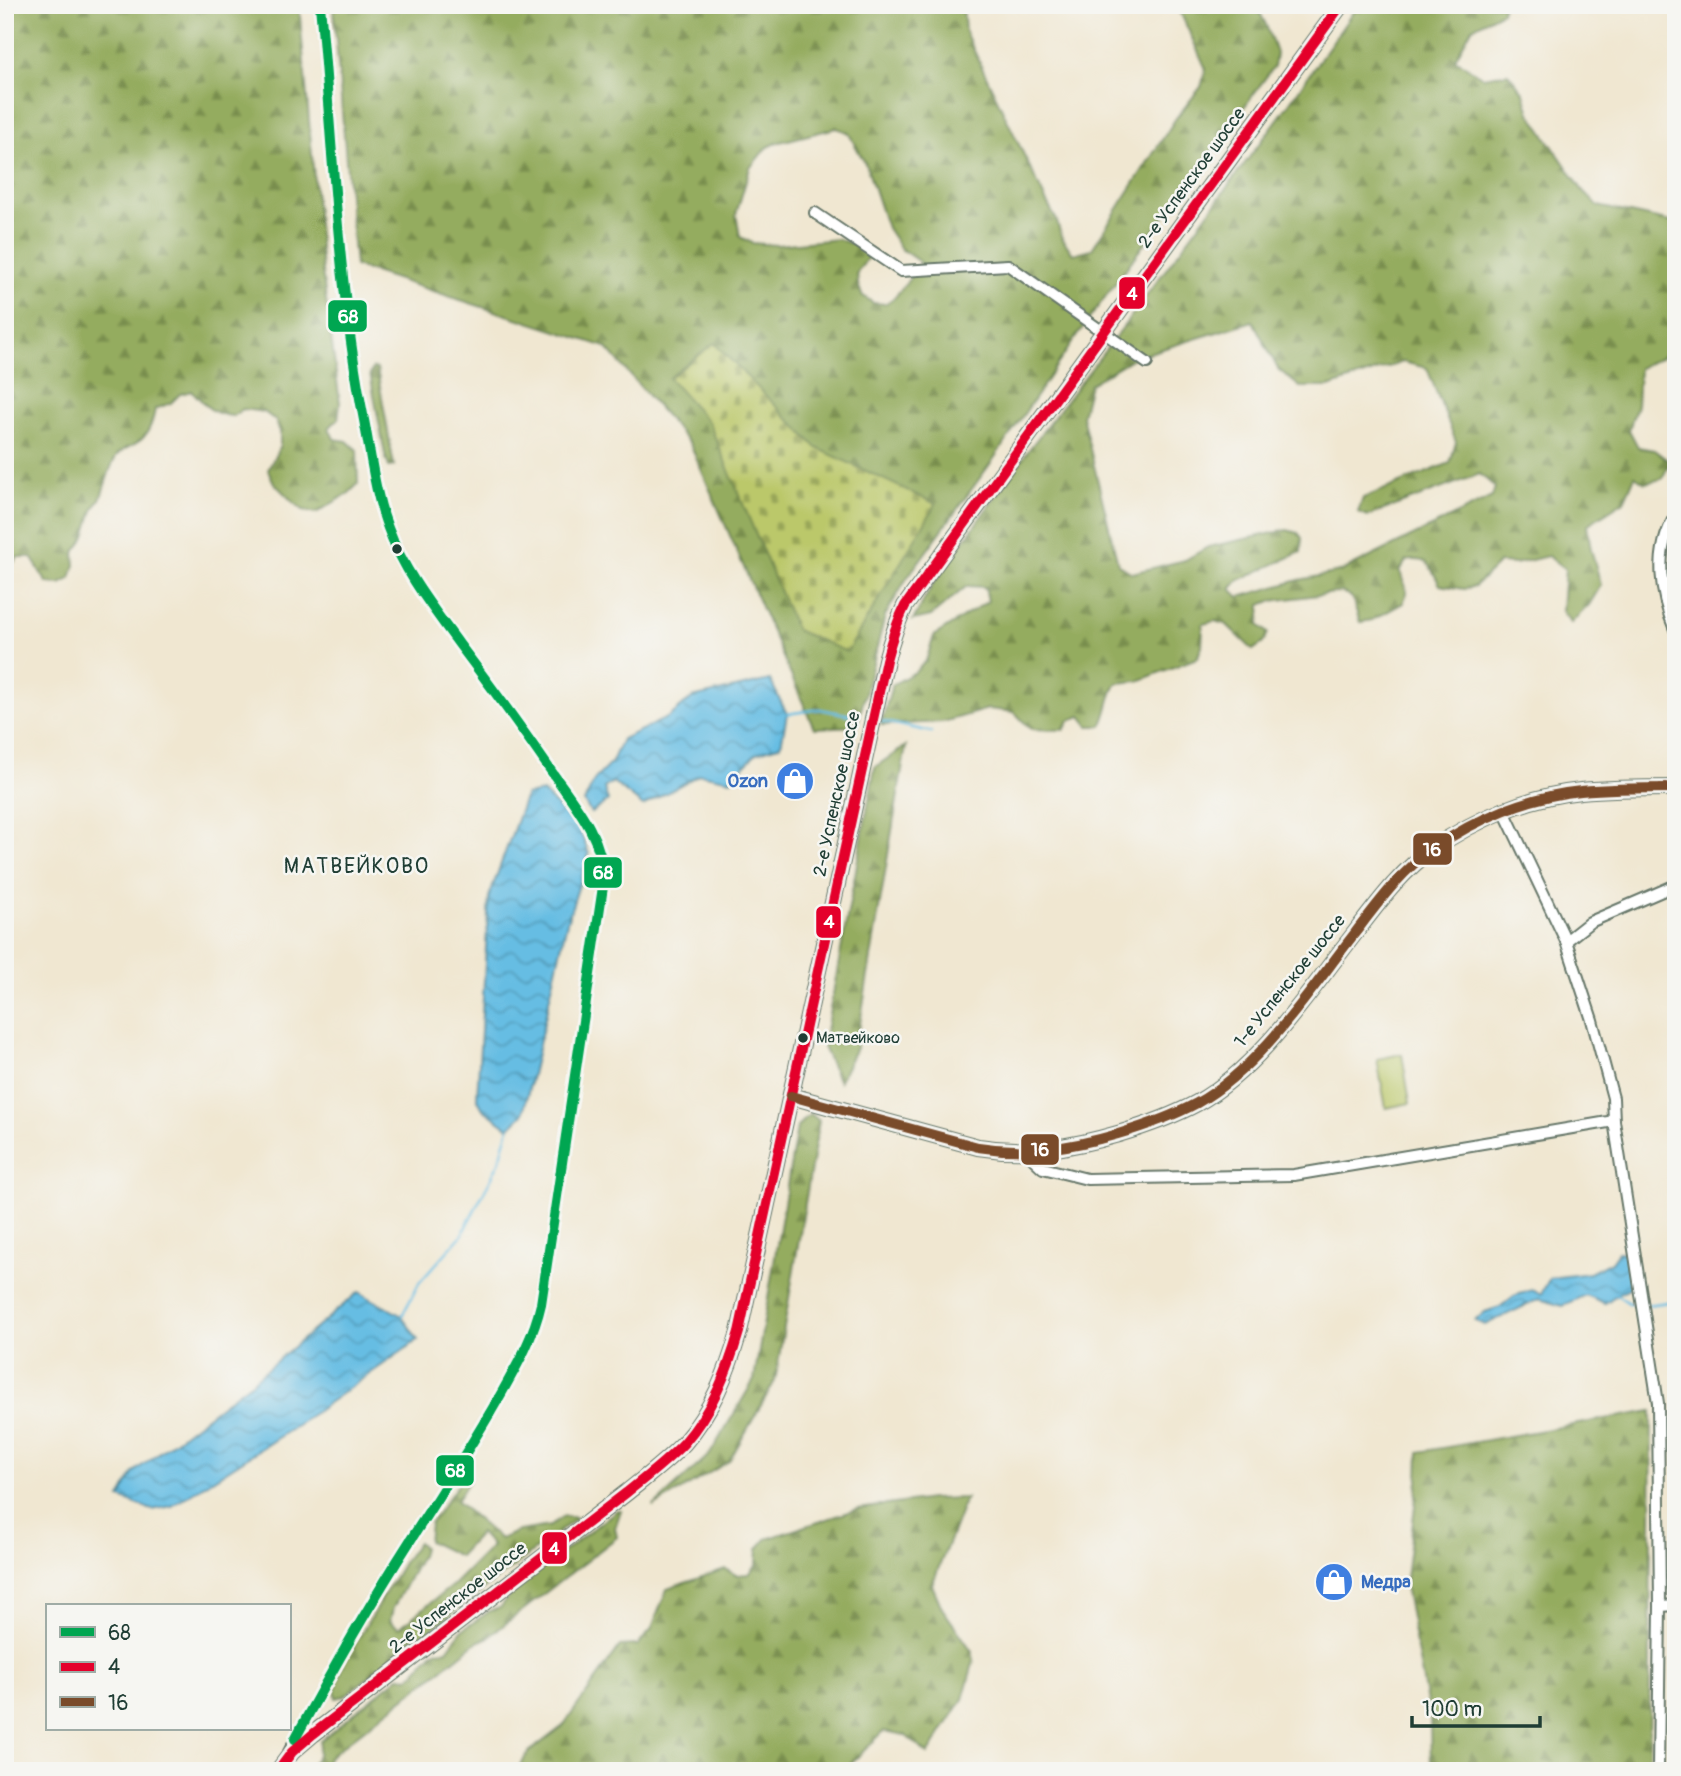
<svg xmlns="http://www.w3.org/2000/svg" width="1681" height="1776" font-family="Pangolin,sans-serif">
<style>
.forest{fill:url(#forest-firs);stroke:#5a7449;stroke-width:2;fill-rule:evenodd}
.cemetery{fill:url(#cemetery-stones);stroke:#6d824f;stroke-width:2}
.pitch{fill:#bbc86a;stroke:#6d824f;stroke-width:2}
.water{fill:url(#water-waves);stroke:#427d8c;stroke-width:2}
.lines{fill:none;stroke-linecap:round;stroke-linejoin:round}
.stream{stroke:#66bde3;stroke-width:2.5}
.minor-casing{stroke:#68786b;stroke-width:14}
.major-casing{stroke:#68786b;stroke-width:18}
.minor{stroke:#fff;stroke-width:10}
.major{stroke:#fabe6d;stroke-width:14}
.bus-1-casing{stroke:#f6f6f2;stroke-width:16}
.bus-2-casing{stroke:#f6f6f2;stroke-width:16}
.bus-3-casing{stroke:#f6f6f2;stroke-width:16}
.bus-1{stroke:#00a651;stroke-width:10}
.bus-2{stroke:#e4002b;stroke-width:10}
.bus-3{stroke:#7a4b2a;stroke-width:10}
.bus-dot{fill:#1f3d34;stroke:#f6f6f2;stroke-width:2.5}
.labels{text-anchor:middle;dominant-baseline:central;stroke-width:5;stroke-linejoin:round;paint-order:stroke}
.bus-label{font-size:16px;fill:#1f3d34;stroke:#f6f6f2;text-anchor:start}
.street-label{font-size:18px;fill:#1f3d34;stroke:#f6f6f2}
.shop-label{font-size:18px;font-weight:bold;fill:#366cbe;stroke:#f6f6f2;text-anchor:end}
.quarter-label{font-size:21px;letter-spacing:2px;fill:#1f3d34;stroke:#f6f6f2}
.line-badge{stroke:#f6f6f2;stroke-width:2.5}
.badge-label{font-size:19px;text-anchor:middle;font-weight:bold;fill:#fff}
</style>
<defs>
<pattern id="forest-firs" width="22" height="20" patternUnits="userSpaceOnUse" patternTransform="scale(1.75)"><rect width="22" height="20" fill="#94ac5e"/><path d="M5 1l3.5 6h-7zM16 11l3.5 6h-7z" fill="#788d4e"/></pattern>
<pattern id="cemetery-stones" width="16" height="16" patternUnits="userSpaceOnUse" patternTransform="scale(1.75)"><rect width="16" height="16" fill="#bbc86a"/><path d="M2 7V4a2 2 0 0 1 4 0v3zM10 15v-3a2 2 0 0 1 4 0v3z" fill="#97a458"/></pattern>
<pattern id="water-waves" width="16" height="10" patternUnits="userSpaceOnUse" patternTransform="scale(1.75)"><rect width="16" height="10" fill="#66bde3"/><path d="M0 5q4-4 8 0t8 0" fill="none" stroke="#539bb9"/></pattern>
</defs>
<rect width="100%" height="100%" fill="#f6f6f2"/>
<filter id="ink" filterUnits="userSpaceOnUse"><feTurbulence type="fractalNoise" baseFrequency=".0143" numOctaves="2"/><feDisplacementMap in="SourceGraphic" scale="14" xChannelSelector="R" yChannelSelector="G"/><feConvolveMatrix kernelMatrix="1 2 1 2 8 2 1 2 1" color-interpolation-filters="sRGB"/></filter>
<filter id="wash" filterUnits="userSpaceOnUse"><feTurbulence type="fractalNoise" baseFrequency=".00686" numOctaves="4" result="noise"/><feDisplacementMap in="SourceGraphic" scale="28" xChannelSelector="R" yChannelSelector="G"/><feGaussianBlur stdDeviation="1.57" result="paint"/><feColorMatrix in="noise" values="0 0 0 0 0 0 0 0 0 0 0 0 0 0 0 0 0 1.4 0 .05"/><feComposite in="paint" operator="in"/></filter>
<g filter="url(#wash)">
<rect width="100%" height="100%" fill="#f0e7d1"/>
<!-- forest -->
<g class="forest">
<path d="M5,5H299L322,271L340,403L338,419L329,428L334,439L347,441L357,450L358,484L349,493L316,513L303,510L293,502L274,483L268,470L280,446V431L275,420L264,412L243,409L233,416C210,414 207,406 192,391L180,394L171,403L155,409C153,421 149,435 138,442C130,448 121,448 116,457C108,470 106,485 100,499C97,504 94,507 92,513C87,529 86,540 74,553L75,565L71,578L60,584L47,583L31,557H18L10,567L8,580L5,582Z"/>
<path d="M333,5H963L965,32L1046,201L1056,219L1062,238L1073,254L1092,249L1176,118L1201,87L1206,69L1177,5H1256L1266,25L1276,53L1274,66L1076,337L993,460L907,578L885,616L857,726L814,728L690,444L606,347L355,266ZM836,128L848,132L866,165L887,228L901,249L921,263L895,297L885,304L873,303L862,295L858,284L857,273L871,253L861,247L838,239L777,245L752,243L740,237L736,214L750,168L766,148L776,143Z"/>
<path d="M1358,5H1503L1502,12L1472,28L1455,59L1483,77L1508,73L1524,93L1530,113L1583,191L1598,206L1676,223V350L1639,368L1637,405L1629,430L1638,447L1654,450L1670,462L1662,479L1645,483L1635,476L1624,501L1587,525L1591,549L1601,585L1589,605L1571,623L1562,611L1565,569L1548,556L1515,564L1499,563L1475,586L1464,589L1440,585C1430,568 1430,556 1406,561L1400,571L1407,593L1403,603L1372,620L1360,622L1352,598L1342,592L1271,601L1261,605L1259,625L1268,633L1263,643L1253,650L1226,624L1215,621L1203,624L1202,647L1197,658L1138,681L1117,683C1108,696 1109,712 1101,726H1089L1081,716L1070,720L1064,730L1031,729L1014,712L988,709L943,722L881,725L892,685L915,672L926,661L934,636L988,601L985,587L967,586L931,616L913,620L933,584L1033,444L1120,331L1286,108ZM1253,321L1278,369L1300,387H1329L1403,362L1427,368L1456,442L1450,463L1363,498L1358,512L1368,516L1480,474L1495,487L1492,497L1340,572L1299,580L1239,597L1231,589L1239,580L1301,552L1302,538L1298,533L1287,530L1208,547L1185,560L1132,573L1118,564L1082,416L1090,384L1133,358Z"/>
<polygon points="373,368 377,369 394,466 389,467 385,455 370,374"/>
<polygon points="906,746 856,1048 839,1082 823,1047 875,767"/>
<polygon points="811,1114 819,1121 775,1381 729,1461 653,1507 710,1454 754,1380 797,1127 804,1119"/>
<polygon points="1652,1411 1649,1771 1474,1771 1431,1767 1430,1719 1405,1586 1418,1481 1419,1452"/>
<polygon points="466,1476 469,1481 456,1501 500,1539 519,1531 550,1526 563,1516 577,1518 344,1696 336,1698 335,1690 345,1661 404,1561 418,1542 423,1547 421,1556 393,1608 390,1621 399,1628 453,1585 492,1546 480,1533 459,1556 428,1541 430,1524 461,1480"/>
<polygon points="966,1498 932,1585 942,1608 972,1651 974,1660 963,1699 928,1754 905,1735 884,1731 843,1771 516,1771 529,1752 563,1726 620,1646 638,1645 651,1630 667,1589 725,1569 736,1575 749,1574 757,1564 758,1549 766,1539 858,1509 931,1499"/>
<polygon points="617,1510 621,1510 615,1528 617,1537 487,1638 477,1642 331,1755 317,1771 307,1771 318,1755 320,1741 400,1676 409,1678 434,1651 447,1650 462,1630 490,1611 500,1608 513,1591"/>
</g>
<!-- cemetery -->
<polygon class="cemetery" points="714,343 817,448 936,504 847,652 796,630 709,423 669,378"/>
<!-- pitch -->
<polygon class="pitch" points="1402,1054 1410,1103 1386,1108 1377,1059"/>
<!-- water -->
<g class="water">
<polygon points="770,680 787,714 781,745 756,753 731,780 700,774 643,806 613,782 604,788 608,801 591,813 584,802 595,779 612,762 622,739 669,717 692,698"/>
<polygon points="543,792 580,830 589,854 567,922 523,1114 509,1128 483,1109 477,1098 489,897 526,795"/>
<polygon points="1618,1252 1625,1252 1628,1254 1635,1285 1619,1293 1605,1303 1585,1295 1562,1306 1539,1299 1485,1325 1475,1321 1485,1312 1500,1307 1514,1296 1532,1290 1541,1294 1550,1278 1590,1273 1611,1262"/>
<polygon points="359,1292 402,1316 418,1340 291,1429 172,1506 152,1510 120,1498 134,1472 249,1384"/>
</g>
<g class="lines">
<!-- stream -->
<g class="stream">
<polyline points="787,714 820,709 850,715"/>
<polyline points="880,721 932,732"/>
<polyline points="1617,1295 1629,1303 1638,1306"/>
<polyline points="1646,1305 1676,1301"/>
<polyline points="402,1316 419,1283 461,1236 499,1163 509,1128"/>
</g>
</g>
</g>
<g filter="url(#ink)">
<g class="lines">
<defs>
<g id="minor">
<polyline points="815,213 901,271 1008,265 1147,363"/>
<path d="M1676,515C1653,551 1660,595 1676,632"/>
<polyline points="1566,941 1590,922 1676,885"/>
<polyline points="1614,1121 1658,1403 1660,1606 1658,1771"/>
<polyline points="1025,1151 1043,1168 1087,1179 1294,1175 1614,1121 1613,1098 1592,1020 1566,941 1504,811"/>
<polyline points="1660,1606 1676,1605"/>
<path d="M289,1752C327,1680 366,1608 410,1540C440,1494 470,1448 497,1400C515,1369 533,1340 541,1304L604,880C602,834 574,804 549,768C520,726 490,685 459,644C432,607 404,572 388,528C375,494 371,456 364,420C337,282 333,145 320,5"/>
</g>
<g id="major">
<path d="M791,1096L978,1147C1027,1155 1070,1148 1118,1134C1145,1126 1173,1116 1197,1103C1260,1068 1311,989 1355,933C1378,903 1402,870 1434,848C1476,819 1529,796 1581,791C1612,788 1644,788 1676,788"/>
<path d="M278,1771L292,1752L313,1734L626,1493C646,1477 667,1461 684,1443C712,1411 727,1373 739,1332L886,660C891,641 896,624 905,606L1341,5"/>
</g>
</defs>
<!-- minor casing -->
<use href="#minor" class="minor-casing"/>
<!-- major casing -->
<use href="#major" class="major-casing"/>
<!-- minor -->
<use href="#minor" class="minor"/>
<!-- major -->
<use href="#major" class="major"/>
<defs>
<path id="bus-1" d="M295,1739C331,1672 369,1605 410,1541C440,1494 470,1448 497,1401C515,1369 533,1340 541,1304L604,880C602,834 574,804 549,768C520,726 490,685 459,644C432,607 404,572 388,528C375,494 371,456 364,420C337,282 333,145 320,5"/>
<path id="bus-2" d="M278,1771L292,1752L313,1734L626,1493C646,1477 667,1461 684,1443C712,1411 727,1373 739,1332L886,660C891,641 896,624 905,606L1341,5"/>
<path id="bus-3" d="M791,1096L978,1147C1027,1155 1070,1148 1118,1134C1145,1126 1173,1116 1197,1103C1260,1068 1311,989 1355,933C1378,903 1402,870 1434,848C1476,819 1529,796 1581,791C1612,788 1644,788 1676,788"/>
</defs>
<!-- bus-1 casing -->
<use href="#bus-1" class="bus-1-casing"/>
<!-- bus-2 casing -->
<use href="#bus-2" class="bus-2-casing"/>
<!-- bus-3 casing -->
<use href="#bus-3" class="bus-3-casing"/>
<!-- bus-1 -->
<use href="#bus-1" class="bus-1"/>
<!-- bus-2 -->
<use href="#bus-2" class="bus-2"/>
<!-- bus-3 -->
<use href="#bus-3" class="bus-3"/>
</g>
</g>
<!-- icons -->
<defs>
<symbol id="shop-disc" viewBox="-11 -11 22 22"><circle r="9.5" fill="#3f7fe0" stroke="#f6f6f2"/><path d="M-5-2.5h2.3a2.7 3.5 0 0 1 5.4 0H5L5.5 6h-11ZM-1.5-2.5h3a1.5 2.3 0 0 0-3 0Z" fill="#fff"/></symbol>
</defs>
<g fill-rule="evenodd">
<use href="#shop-disc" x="773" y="759" width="44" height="44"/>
<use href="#shop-disc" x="1312" y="1560" width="44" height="44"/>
</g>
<!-- markers -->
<g class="bus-dot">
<circle cx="397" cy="549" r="6"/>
<circle cx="803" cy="1038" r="6"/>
</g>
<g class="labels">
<!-- bus labels -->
<g class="bus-label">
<text x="816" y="1038">Матвейково</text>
</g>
<!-- street labels -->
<g class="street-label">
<text transform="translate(1192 178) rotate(-54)">2-е Успенское шоссе</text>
<text transform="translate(837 794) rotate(-78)">2-е Успенское шоссе</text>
<text transform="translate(1290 981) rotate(-51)">1-е Успенское шоссе</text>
<text transform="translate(458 1598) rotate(-38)">2-е Успенское шоссе</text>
</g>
<!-- shop labels -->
<g class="shop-label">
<text x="768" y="781">Ozon</text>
<text x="1361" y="1582" text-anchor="start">Медра</text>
</g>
<!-- quarter labels -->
<g class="quarter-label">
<text x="357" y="866">МАТВЕЙКОВО</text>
</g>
</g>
<g class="line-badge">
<rect x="1118" y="276" width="28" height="34" rx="7" fill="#e4002b"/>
<rect x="327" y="299" width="41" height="34" rx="7" fill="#00a651"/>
<rect x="1412" y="832" width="41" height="34" rx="7" fill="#7a4b2a"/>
<rect x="583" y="856" width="40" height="33" rx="7" fill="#00a651"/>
<rect x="815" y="905" width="27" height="34" rx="7" fill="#e4002b"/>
<rect x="1020" y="1133" width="40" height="33" rx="7" fill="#7a4b2a"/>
<rect x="435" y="1454" width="40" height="33" rx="7" fill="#00a651"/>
<rect x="541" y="1531" width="27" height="34" rx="7" fill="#e4002b"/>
</g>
<g class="badge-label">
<text x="1132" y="300">4</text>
<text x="348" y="323">68</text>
<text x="1432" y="856">16</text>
<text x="603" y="879">68</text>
<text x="829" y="928">4</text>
<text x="1040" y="1156">16</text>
<text x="455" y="1477">68</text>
<text x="554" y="1555">4</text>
</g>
<!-- margin -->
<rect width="1681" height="1776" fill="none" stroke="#f6f6f2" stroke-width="28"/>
<!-- legend -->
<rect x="46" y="1604" width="245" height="126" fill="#f6f6f2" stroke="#a0aca6" stroke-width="2"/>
<rect x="60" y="1627" width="35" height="10" fill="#00a651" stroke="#a0aca6" stroke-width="2"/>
<text x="108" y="1640" font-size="21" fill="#1f3d34">68</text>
<rect x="60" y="1662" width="35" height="10" fill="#e4002b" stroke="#a0aca6" stroke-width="2"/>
<text x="108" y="1674" font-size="21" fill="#1f3d34">4</text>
<rect x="60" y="1697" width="35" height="10" fill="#7a4b2a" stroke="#a0aca6" stroke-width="2"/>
<text x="108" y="1710" font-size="21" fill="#1f3d34">16</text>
<!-- scale -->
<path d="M1412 1716v10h128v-10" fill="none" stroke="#1f3d34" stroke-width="3.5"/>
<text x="1422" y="1716" font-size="21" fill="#1f3d34" stroke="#f6f6f2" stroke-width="5" paint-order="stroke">100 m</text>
</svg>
